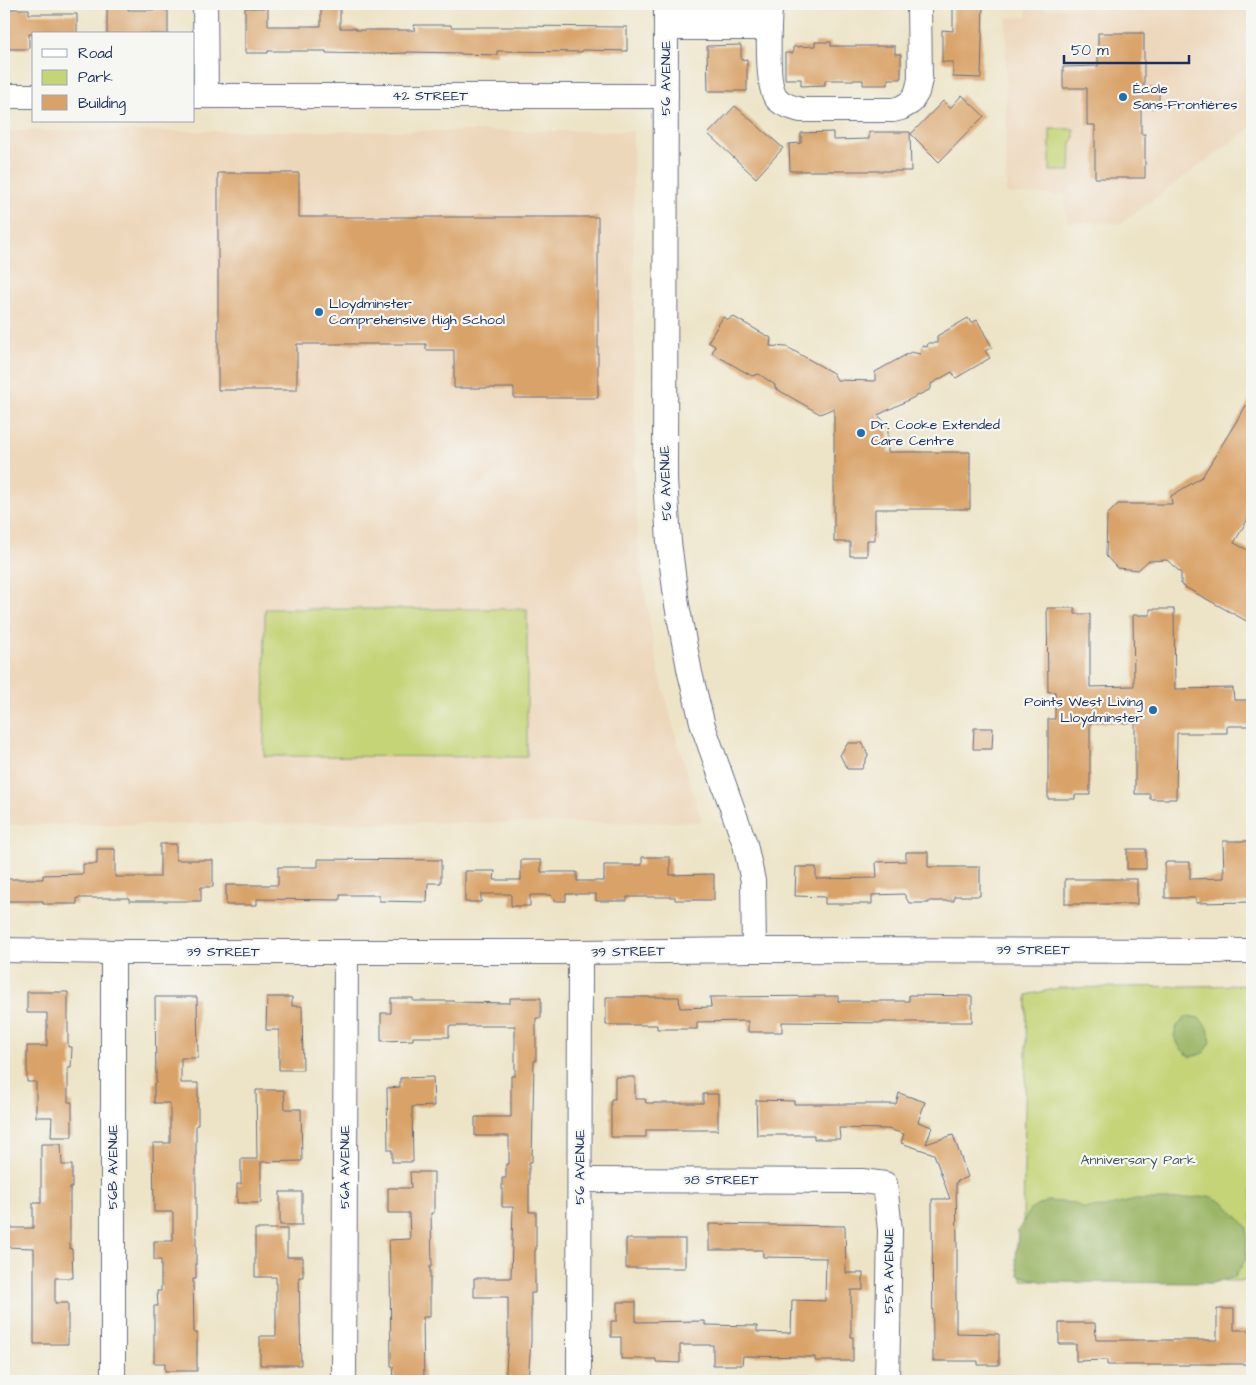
<svg xmlns="http://www.w3.org/2000/svg" width="1256" height="1385" font-family="'Architects Daughter',sans-serif">
<style>
.built{fill:#edd7bb}
.green{fill:#c4d477;stroke:#70826a}
.forest{fill:#9bb668;stroke:#5b7263}
.building{fill:#d9a268}
.lines{fill:none;stroke-linecap:round;stroke-linejoin:round}
.minor-casing{stroke:#646e83;stroke-width:26}
.minor{stroke:#fff;stroke-width:24}
.poi-dot{fill:#1f6fb2;stroke:#f6f6f2;stroke-width:2}
.labels{text-anchor:middle;dominant-baseline:central;stroke-width:4.5;stroke-linejoin:round;paint-order:stroke}
.street-label{font-size:14px;fill:#1b2f5e;stroke:#f6f6f2}
.poi-label{font-size:14px;fill:#1b2f5e;stroke:#f6f6f2;text-anchor:start}
.park-label{font-size:14px;fill:#455864;stroke:#f6f6f2}
</style>
<rect width="100%" height="100%" fill="#f6f6f2"/>
<filter id="ink" filterUnits="userSpaceOnUse"><feTurbulence type="fractalNoise" baseFrequency=".02" numOctaves="2"/><feDisplacementMap in="SourceGraphic" scale="10" xChannelSelector="R" yChannelSelector="G"/><feConvolveMatrix kernelMatrix="1 2 1 2 8 2 1 2 1" color-interpolation-filters="sRGB"/></filter>
<filter id="wash" filterUnits="userSpaceOnUse"><feTurbulence type="fractalNoise" baseFrequency=".0096" numOctaves="4" result="noise"/><feDisplacementMap in="SourceGraphic" scale="20" xChannelSelector="R" yChannelSelector="G"/><feGaussianBlur stdDeviation="1.12" result="paint"/><feColorMatrix in="noise" values="0 0 0 0 0 0 0 0 0 0 0 0 0 0 0 0 0 1.4 0 .05"/><feComposite in="paint" operator="in"/></filter>
<g filter="url(#wash)">
<rect width="100%" height="100%" fill="#ede4c7"/>
<!-- built -->
<g class="built">
<polygon points="1252,6 1252,127 1121,223 1067,222 1065,195 1006,194 1006,18 1027,17 1027,9"/>
<polygon points="4,131 633,131 635,493 638,544 646,601 658,668 680,751 702,822 4,825"/>
</g>
<!-- green -->
<g class="green">
<polygon points="1050,129 1074,129 1074,140 1071,142 1070,171 1050,171"/>
<polygon points="265,609 527,609 527,757 264,756"/>
<polygon points="1252,985 1252,1281 1022,1280 1027,995 1059,988"/>
</g>
<!-- forest -->
<g class="forest">
<polygon points="1187,1016 1199,1018 1208,1028 1211,1042 1204,1053 1190,1057 1180,1048 1174,1036 1177,1026"/>
<polygon points="1209,1196 1225,1203 1247,1227 1246,1259 1235,1277 1212,1283 1044,1282 1019,1275 1016,1259 1018,1231 1030,1210 1047,1201 1075,1203 1082,1208 1105,1207 1136,1200 1168,1200"/>
</g>
<g id="blocks">
<!-- building -->
<g class="building">
<polygon points="107,4 128,4 128,10 168,10 168,34 107,34"/>
<polygon points="321,4 340,4 340,28 356,28 356,30 415,30 414,25 451,25 451,27 514,27 514,26 627,27 627,51 582,50 582,52 497,51 497,55 461,54 461,53 407,52 407,53 374,54 326,53 326,51 268,51 268,53 245,53 245,8 268,8 268,26 321,26"/>
<polygon points="953,4 983,4 981,78 953,77 953,62 942,62 942,30 953,31"/>
<polygon points="4,9 29,9 29,14 77,14 77,34 29,34 29,49 4,49"/>
<polygon points="1098,33 1144,33 1144,87 1159,87 1159,108 1141,108 1141,134 1145,134 1145,178 1095,178 1095,125 1087,125 1087,88 1063,88 1063,67 1098,66"/>
<polygon points="815,42 831,42 831,46 895,46 895,54 901,54 901,79 888,79 888,85 863,85 863,80 825,80 825,85 801,86 801,79 785,79 785,53 793,53 793,47 815,46"/>
<polygon points="741,45 741,60 747,59 747,91 708,91 707,46"/>
<polygon points="962,95 984,116 939,162 911,134 943,101 950,108"/>
<polygon points="735,106 783,148 756,178 708,134"/>
<polygon points="833,132 833,140 869,139 869,132 910,132 911,171 790,171 789,144 801,143 801,133"/>
<polygon points="218,173 299,173 299,217 598,217 598,398 514,398 514,388 454,388 454,350 426,350 426,344 297,344 297,390 218,390"/>
<polygon points="732,316 771,338 770,346 787,347 833,373 837,380 875,381 875,372 911,352 920,354 922,346 927,347 928,343 937,343 937,336 968,318 971,323 977,320 992,347 985,351 990,358 956,378 952,372 931,384 931,389 878,415 888,426 888,452 970,452 970,509 875,509 875,540 867,540 867,556 850,556 850,542 834,542 834,408 820,414 775,388 775,385 759,374 752,376 712,353 715,346 708,342 723,317 729,320"/>
<polygon points="1252,396 1252,512 1234,543 1252,552 1252,624 1181,585 1181,573 1167,560 1148,561 1138,570 1117,568 1106,556 1107,515 1118,504 1172,504 1171,496 1202,477"/>
<polygon points="1047,608 1075,608 1075,614 1090,614 1090,687 1134,686 1133,615 1150,615 1150,609 1174,609 1175,689 1233,688 1234,700 1252,700 1252,726 1227,726 1227,733 1177,733 1176,799 1150,799 1150,794 1135,794 1135,723 1090,723 1090,795 1075,795 1075,799 1048,799 1048,719 1055,719 1055,692 1048,692"/>
<polygon points="974,728 993,728 992,749 973,749"/>
<polygon points="848,743 863,743 868,755 862,769 847,769 840,755"/>
<polygon points="1223,841 1252,841 1252,902 1196,903 1196,898 1165,898 1165,862 1190,862 1190,879 1224,878"/>
<polygon points="160,844 176,844 176,860 213,860 213,887 201,887 201,901 129,901 129,898 77,898 77,904 43,904 43,901 4,901 4,879 43,879 43,875 83,874 83,864 97,864 97,849 115,849 115,877 160,877"/>
<rect x="1127" y="849" width="19" height="20"/>
<polygon points="906,852 928,852 928,867 980,867 980,896 954,896 954,901 929,901 929,903 909,903 904,894 872,895 872,904 825,904 825,897 795,896 796,867 816,867 816,879 877,878 876,862 906,861"/>
<polygon points="642,857 670,857 670,875 714,874 714,900 675,900 675,897 627,897 627,901 596,901 596,894 566,894 566,901 555,901 550,895 530,895 530,906 511,906 511,894 481,894 481,902 465,902 465,871 495,871 494,880 521,880 521,860 541,860 541,872 577,872 577,881 604,881 604,865 642,865"/>
<polygon points="318,859 441,860 441,883 428,883 427,902 379,901 379,895 340,895 340,900 257,899 257,905 226,905 226,885 278,885 278,867 318,867"/>
<rect x="1065" y="879" width="72" height="25"/>
<polygon points="27,992 68,992 68,1047 72,1047 71,1068 68,1068 68,1102 72,1102 72,1137 51,1137 52,1117 36,1117 36,1082 27,1082 27,1046 47,1046 47,1013 27,1013"/>
<polygon points="909,995 972,996 972,1022 883,1022 883,1023 782,1022 782,1032 748,1032 748,1021 697,1022 697,1029 657,1029 657,1025 606,1025 606,997 679,997 680,1008 711,1007 710,997 838,996 838,1001 909,1001"/>
<polygon points="155,997 197,997 198,1058 181,1058 181,1083 198,1083 198,1125 196,1125 196,1279 193,1279 194,1333 197,1333 197,1371 165,1371 165,1363 154,1363 154,1306 158,1306 157,1291 161,1291 161,1260 154,1260 154,1241 173,1241 173,1212 154,1212 153,1143 170,1143 170,1103 154,1103 154,1083 156,1083"/>
<polygon points="267,997 292,997 292,1006 302,1006 303,1070 279,1070 279,1030 266,1030"/>
<polygon points="391,998 413,998 413,1001 454,1001 454,1002 510,1003 510,998 541,998 541,1018 536,1018 536,1061 534,1061 532,1162 529,1162 529,1212 536,1212 536,1250 535,1250 535,1293 531,1293 531,1341 528,1381 505,1381 508,1344 508,1297 474,1297 474,1278 511,1278 513,1207 502,1207 502,1178 506,1178 506,1164 509,1164 509,1136 475,1136 475,1117 511,1117 511,1076 515,1076 515,1026 449,1026 449,1037 413,1037 413,1040 381,1041 381,1013 391,1013"/>
<polygon points="433,1077 434,1106 412,1107 413,1162 392,1162 392,1150 388,1150 387,1088 400,1087 400,1078"/>
<polygon points="615,1077 635,1077 635,1099 645,1099 646,1103 703,1103 703,1094 718,1094 718,1130 646,1130 646,1137 611,1137 611,1099 615,1099"/>
<polygon points="256,1090 284,1090 285,1109 301,1109 302,1161 261,1162 261,1203 237,1203 237,1184 241,1184 241,1159 257,1159"/>
<polygon points="899,1093 925,1102 918,1122 932,1127 926,1144 953,1135 968,1177 956,1182 957,1244 957,1279 956,1279 956,1333 999,1334 999,1365 978,1365 978,1361 933,1361 932,1199 950,1199 934,1154 901,1143 904,1134 888,1129 839,1128 840,1139 814,1139 814,1135 757,1135 756,1100 794,1101 794,1104 896,1104"/>
<polygon points="41,1144 61,1144 62,1165 72,1165 72,1188 70,1188 70,1249 72,1249 73,1278 55,1278 55,1303 68,1303 68,1344 34,1344 34,1248 4,1247 4,1228 33,1228 33,1203 41,1203"/>
<polygon points="410,1172 434,1172 434,1213 431,1213 432,1266 430,1266 430,1317 423,1317 424,1381 394,1381 393,1366 391,1366 390,1266 389,1240 410,1239 409,1213 388,1213 388,1188 411,1188"/>
<rect x="280" y="1192" width="22" height="33"/>
<polygon points="709,1224 845,1226 846,1273 863,1273 863,1290 851,1290 851,1337 853,1337 853,1361 815,1361 815,1357 743,1356 742,1365 713,1365 713,1345 680,1345 680,1363 656,1362 656,1359 621,1359 621,1337 611,1337 611,1321 617,1321 617,1302 636,1302 636,1322 705,1321 705,1325 757,1326 757,1332 791,1333 792,1300 825,1301 826,1258 763,1257 763,1250 709,1250"/>
<polygon points="255,1229 287,1229 287,1257 303,1257 303,1277 299,1277 301,1365 260,1365 260,1336 276,1336 276,1277 255,1277"/>
<rect x="626" y="1239" width="59" height="29"/>
<polygon points="1217,1309 1234,1309 1234,1330 1252,1330 1252,1364 1189,1364 1189,1365 1107,1365 1107,1360 1076,1361 1076,1344 1059,1344 1059,1323 1095,1323 1096,1340 1217,1340"/>
</g>
</g>
</g>
<g filter="url(#ink)">
<use href="#blocks" fill-opacity="0" stroke="#646e83" stroke-width="1"/>
<g class="lines">
<defs>
<g id="minor">
<polyline points="205,4 206,96"/>
<polyline points="666,4 665,480 669,542 677,605 690,673 703,726 745,844 753,881 754,950"/>
<path d="M770,4C769,23 766,82 775,96C780,105 791,107 801,110H893L901,108L911,102L917,92L920,79L919,4"/>
<polyline points="666,11 770,11"/>
<polyline points="666,28 769,28"/>
<polyline points="4,96 34,96"/>
<polyline points="194,96 666,96"/>
<polyline points="4,950 113,952 580,952 754,950 1252,951"/>
<polyline points="113,952 113,1381"/>
<polyline points="580,1180 862,1181 885,1184 890,1230 887,1381"/>
<polyline points="344,1381 346,952"/>
<polyline points="579,1381 580,952"/>
</g>
</defs>
<!-- minor casing -->
<use href="#minor" class="minor-casing"/>
<!-- minor -->
<use href="#minor" class="minor"/>
</g>
</g>
<!-- markers -->
<g class="poi-dot">
<circle cx="1123" cy="97" r="5"/>
<circle cx="319" cy="312" r="5"/>
<circle cx="861" cy="433" r="5"/>
<circle cx="1153" cy="710" r="5"/>
</g>
<g class="labels">
<!-- street labels -->
<g class="street-label">
<text transform="translate(666 78) rotate(-90)">56 AVENUE</text>
<text x="430" y="96">42 STREET</text>
<text transform="translate(666 483) rotate(-92)">56 AVENUE</text>
<text x="1033" y="950">39 STREET</text>
<text x="223" y="952">39 STREET</text>
<text transform="translate(628 952) rotate(-1)">39 STREET</text>
<text transform="translate(113 1167) rotate(-90)">56B AVENUE</text>
<text transform="translate(345 1167) rotate(-90)">56A AVENUE</text>
<text transform="translate(580 1167) rotate(-90)">56 AVENUE</text>
<text x="721" y="1180">38 STREET</text>
<text transform="translate(889 1271) rotate(-90)">55A AVENUE</text>
</g>
<!-- poi labels -->
<g class="poi-label">
<text x="1133" y="89">École<tspan x="1133" dy="16">Sans-Frontières</tspan></text>
<text x="329" y="304">Lloydminster<tspan x="329" dy="16">Comprehensive High School</tspan></text>
<text x="871" y="425">Dr. Cooke Extended<tspan x="871" dy="16">Care Centre</tspan></text>
<text x="1143" y="702" text-anchor="end">Points West Living<tspan x="1143" dy="16">Lloydminster</tspan></text>
</g>
<!-- park labels -->
<g class="park-label">
<text x="1138" y="1160">Anniversary Park</text>
</g>
</g>
<!-- margin -->
<rect width="1256" height="1385" fill="none" stroke="#f6f6f2" stroke-width="20"/>
<!-- legend -->
<rect x="32" y="32" width="162" height="90" fill="#f6f6f2" stroke="#9ea6b7"/>
<rect x="42" y="49" width="25" height="8" fill="#ffffff" stroke="#9ea6b7"/>
<text x="78" y="58" font-size="15" fill="#1b2f5e">Road</text>
<rect x="42" y="70" width="25" height="15" fill="#c4d477" stroke="#9ea6b7"/>
<text x="78" y="82" font-size="15" fill="#1b2f5e">Park</text>
<rect x="42" y="95" width="25" height="15" fill="#d9a268" stroke="#9ea6b7"/>
<text x="78" y="108" font-size="15" fill="#1b2f5e">Building</text>
<!-- scale -->
<path d="M1064 55v8h125v-8" fill="none" stroke="#1b2f5e" stroke-width="2.5"/>
<text x="1071" y="55" font-size="15" fill="#1b2f5e" stroke="#f6f6f2" stroke-width="4" paint-order="stroke">50 m</text>
</svg>
